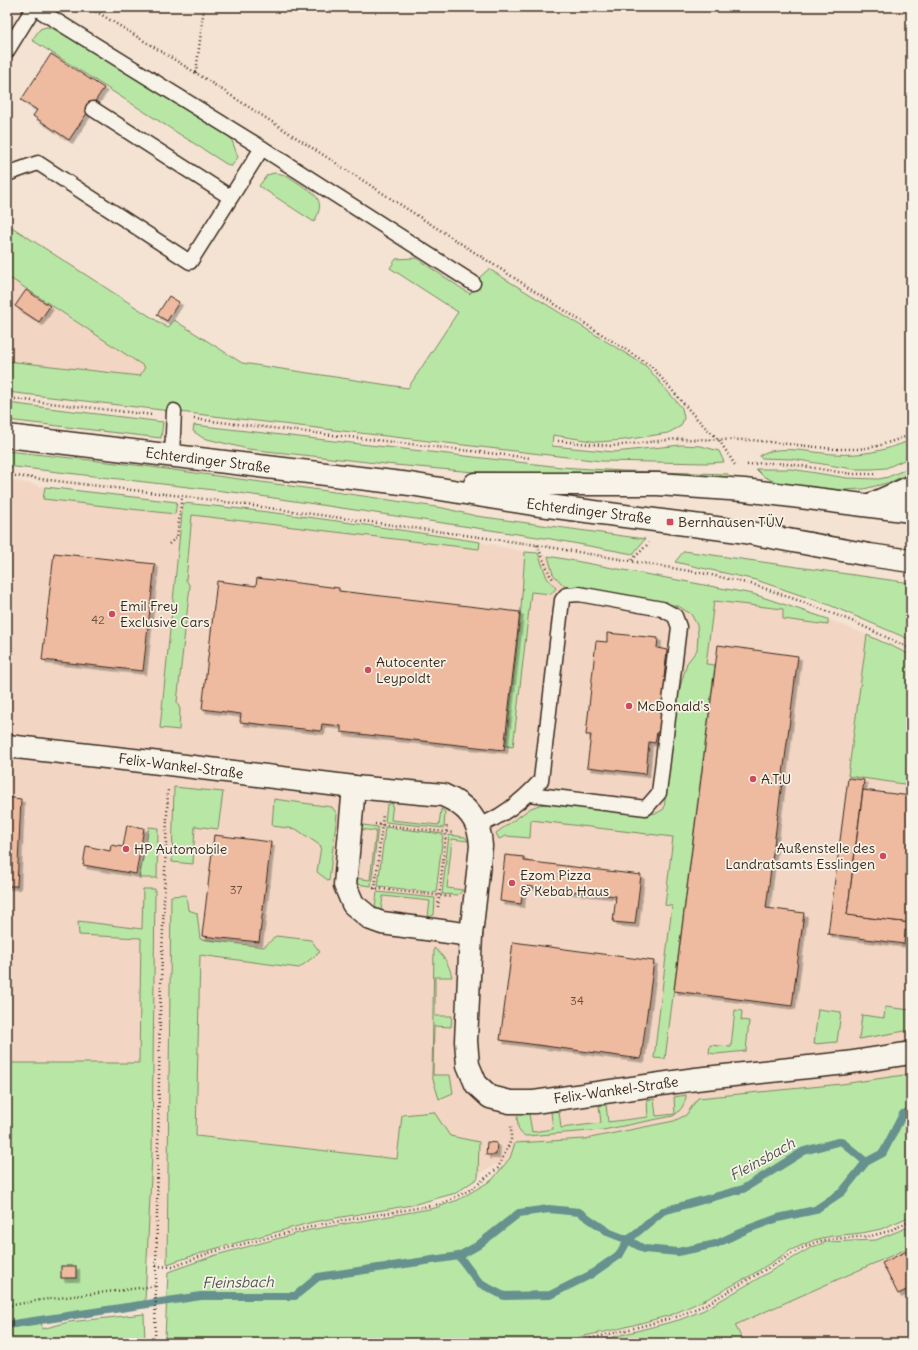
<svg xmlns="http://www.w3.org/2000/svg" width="918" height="1350" font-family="Delius,sans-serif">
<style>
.built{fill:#f2d6c3}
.green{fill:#b8e7a5;stroke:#7a8862}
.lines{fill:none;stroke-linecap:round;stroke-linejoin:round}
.stream{stroke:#66918e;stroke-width:8}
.building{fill:#eebaa0;stroke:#3b2a1e;filter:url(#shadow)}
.service-casing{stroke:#3b2a1e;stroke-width:17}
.minor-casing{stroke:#3b2a1e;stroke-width:25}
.secondary-casing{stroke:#3b2a1e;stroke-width:25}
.path{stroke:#3b2a1e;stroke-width:2.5;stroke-dasharray:1 3;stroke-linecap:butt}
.service{stroke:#f7f3e8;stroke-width:14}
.minor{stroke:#f7f3e8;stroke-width:22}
.secondary{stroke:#f7f3e8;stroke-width:22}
.poi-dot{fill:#d1495b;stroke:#f7f3e8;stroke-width:1.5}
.labels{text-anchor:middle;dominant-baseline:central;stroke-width:3.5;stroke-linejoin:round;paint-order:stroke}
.number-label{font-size:12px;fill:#684e3e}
.street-label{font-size:14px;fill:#3b2a1e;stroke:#f7f3e8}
.poi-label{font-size:14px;fill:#3b2a1e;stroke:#f7f3e8;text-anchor:start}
.water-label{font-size:15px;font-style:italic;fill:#4d554d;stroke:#f7f3e8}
</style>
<defs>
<filter id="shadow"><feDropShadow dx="3.5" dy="3.5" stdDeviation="0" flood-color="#0004"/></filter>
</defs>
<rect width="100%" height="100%" fill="#f4e2d2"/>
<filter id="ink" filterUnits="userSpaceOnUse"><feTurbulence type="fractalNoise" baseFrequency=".025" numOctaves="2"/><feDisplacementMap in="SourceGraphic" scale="8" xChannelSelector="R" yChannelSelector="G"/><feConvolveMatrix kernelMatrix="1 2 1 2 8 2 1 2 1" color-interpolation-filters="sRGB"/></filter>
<g filter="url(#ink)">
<!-- built -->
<g class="built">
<polygon points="7,266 163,366 161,405 7,385"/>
<polygon points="7,479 45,487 183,503 236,508 372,526 480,542 525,552 538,553 548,556 714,586 753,594 828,619 867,635 911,655 911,1088 830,1108 495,1165 454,1190 312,1219 166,1257 7,1256"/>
<polygon points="911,1229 911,1343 607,1343 691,1322"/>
</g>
<!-- green -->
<g class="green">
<polygon points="46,27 54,28 231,138 238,157 231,167 32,40 40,29"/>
<path d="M274,173C287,174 290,178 300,184C317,195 326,201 314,222L259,186L267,175Z"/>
<polygon points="7,224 168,328 174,320 242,363 408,388 458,312 390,268 396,259 416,258 470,294 480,277 489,269 646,366 682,408 684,418 681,426 668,433 624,440 598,442 553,435 552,446 614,452 681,445 701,446 719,451 724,462 708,463 601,461 7,392 7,361 140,376 145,367 7,276"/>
<polygon points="7,403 163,422 161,438 7,420"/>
<polygon points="194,425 561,467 622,471 728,474 728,479 628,474 474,472 395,465 248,449 203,438 193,431"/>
<path d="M909,441H911V457L886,468L872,469H853L792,459L761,458L760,457V455C780,444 812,453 834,454C862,456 883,451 909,441Z"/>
<polygon points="7,451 144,466 356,495 443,508 476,516 645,539 633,554 551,539 240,493 7,466"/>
<polygon points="911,467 911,472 891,482 864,489 841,490 779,484 763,476 756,469 791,469 847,478 879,479 888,477"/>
<polygon points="45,487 177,502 175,514 43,499"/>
<path d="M183,503C282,512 381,527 480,542L479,549L192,515L186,580L190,586L177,702L180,709L179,730L160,728Z"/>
<polygon points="684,551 911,583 911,640 827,604 756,580 675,562"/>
<polygon points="525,552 538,553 547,578 556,588 551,594 531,592 513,747 506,746 521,608"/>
<polygon points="548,556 753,594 828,619 828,625 783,619 783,609 714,601 706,664 715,665 665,1059 654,1058 672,906 665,905 673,837 531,820 530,838 506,836 499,839 496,833 531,808 539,805 552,803 649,814 657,813 664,809 677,698 687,663 697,650 698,635 697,625 691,614 678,606 564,586 553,574"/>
<polygon points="867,635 911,655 911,785 848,776"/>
<polygon points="174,787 223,792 218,829 195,826 193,864 172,862"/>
<polygon points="274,799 332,807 337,814 329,881 317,872 321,846 296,829 272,826"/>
<polygon points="393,803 391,820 439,825 441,809 445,812 444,828 385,822 387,805"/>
<polygon points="363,825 378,827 371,886 356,884 354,878 370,880 376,831 359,829"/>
<polygon points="149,827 158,828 157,878 139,878"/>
<polygon points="385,827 443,834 436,893 378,886"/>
<polygon points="449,835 465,837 468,841 452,839 447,888 463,890 458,895 442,894"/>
<polygon points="143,889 155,889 152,1155 145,1301 41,1318 42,1329 69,1322 144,1314 145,1343 7,1343 7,1063 139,1063 141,938 79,935 78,921 142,929"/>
<polygon points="377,892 435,898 434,915 428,917 430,901 383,896 381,911 375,908"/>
<polygon points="186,895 188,910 197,913 200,939 264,947 276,936 311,940 320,952 299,968 200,955 196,1136 397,1159 402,1115 434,1112 450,1136 479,1142 478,1178 456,1193 412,1205 313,1222 214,1249 167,1264 171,896"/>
<path d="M434,948C444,956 449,964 452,977H435V1016H452L451,1027L434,1026L433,1075H450L453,1093L439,1099L432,1076Z"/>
<polygon points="885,1007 911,1010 911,1030 859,1039 862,1015 884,1018"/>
<polygon points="818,1009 841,1012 837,1042 814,1044"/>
<polygon points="735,1010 742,1011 741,1020 749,1021 746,1051 716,1054 709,1053 710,1045 731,1047"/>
<polygon points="911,1074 911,1216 881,1229 862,1233 832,1236 814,1240 791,1250 750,1276 709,1298 671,1315 618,1329 551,1343 172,1343 165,1338 168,1272 216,1255 310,1230 435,1208 458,1200 492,1180 510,1158 515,1143 585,1139 674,1121 686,1115 698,1098 842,1084"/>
<path d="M686,1095C686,1103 680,1112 673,1116L603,1130L526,1136C517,1133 518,1125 517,1116L529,1114L532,1132L553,1129L551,1112L559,1111L561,1128L601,1123L599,1106L606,1105L608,1122L648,1117L647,1100L654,1099L656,1116L675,1114L674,1097Z"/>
<polygon points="911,1226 911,1247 735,1325 744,1343 590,1343 679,1320 704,1310 812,1247 826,1242 876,1240"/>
</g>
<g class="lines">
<!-- stream -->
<g class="stream">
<polyline points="459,1256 479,1283 504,1296 550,1295 590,1275 620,1254 628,1240 644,1249 678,1252 716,1244 748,1229 778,1218 815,1210 842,1192 866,1162"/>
<polyline points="7,1325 201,1296 295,1296 318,1277 459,1256 477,1246 519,1213 549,1209 579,1212 610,1233 628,1240 663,1211 743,1189 804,1151 841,1141 866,1162 883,1153 903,1114 911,1112"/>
</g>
</g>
<!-- building -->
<g class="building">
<polygon points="51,54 104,88 69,140 33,116 37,110 21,100"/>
<polygon points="26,290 50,306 39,322 15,306"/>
<polygon points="169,296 179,302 167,321 157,315"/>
<polygon points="54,553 155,564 143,671 42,660"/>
<polygon points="257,578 339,588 339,591 520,612 504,750 341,732 341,726 322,724 321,731 240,722 241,714 202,709 217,581 256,586"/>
<polygon points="607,633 658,638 657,648 667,650 664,678 671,679 665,733 657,732 655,743 649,742 646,774 587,767 591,735 586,735 596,641 607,642"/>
<polygon points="718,645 798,656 766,908 804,913 792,1006 674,991"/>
<polygon points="848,778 864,780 847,915 911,923 911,931 905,930 904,944 828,934"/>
<polygon points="863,790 911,796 911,923 847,915"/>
<polygon points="7,797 21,799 17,886 7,886"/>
<polygon points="127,825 144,828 136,874 83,865 86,846 110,851 111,845 123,847"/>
<polygon points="214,835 271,842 259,942 202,936"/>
<polygon points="505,855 524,857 524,861 641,875 635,924 613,922 616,896 523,886 521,904 500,901"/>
<polygon points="513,942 654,961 641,1059 500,1040"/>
<polygon points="487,1142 497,1143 496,1155 486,1155"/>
<polygon points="911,1249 911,1288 898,1294 882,1263"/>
<rect x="61" y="1266" width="15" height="12"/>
</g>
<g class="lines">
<defs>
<g id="service">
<polyline points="34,7 262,148 473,283"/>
<polyline points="7,51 34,7"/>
<polyline points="93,109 230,197"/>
<polyline points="7,174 38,163 190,262 262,148"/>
<polyline points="172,456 174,411"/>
<path d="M478,826C502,817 524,799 541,780L562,600L566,595L579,594L662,609L675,616L679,627L659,793L646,808L529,794"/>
</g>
<g id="minor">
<path d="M7,746L169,764L354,787L443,795C466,805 480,819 481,846L471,935L466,1041L468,1065L476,1084L490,1097L510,1102H534L696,1079L846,1063L911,1053"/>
<polyline points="354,787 345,885 353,904 371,919 382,923 471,935"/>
</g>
<g id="secondary">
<polyline points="7,436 410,484 533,504 739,531 869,555 911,561"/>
<polyline points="475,484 658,484 744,490 911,511"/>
<polyline points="870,505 911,487"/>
</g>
</defs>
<!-- service casing -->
<use href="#service" class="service-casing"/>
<!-- minor casing -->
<use href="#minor" class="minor-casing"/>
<!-- secondary casing -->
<use href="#secondary" class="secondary-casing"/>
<!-- path -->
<g class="path">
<polyline points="89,7 196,73 651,366 697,419 719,440 735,465"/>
<polyline points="196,73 204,7"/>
<polyline points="7,398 153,415"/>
<polyline points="194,419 531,458"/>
<polyline points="558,441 612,446 677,439 751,440 835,449 859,449 878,446 911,435"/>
<path d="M747,465C783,458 819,471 855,474C862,474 869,474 877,474"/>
<polyline points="7,475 182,496 537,545 707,574 755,585 800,601 852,621 911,649"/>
<polyline points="169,544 177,537 182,496"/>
<polyline points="537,545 550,575 554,580"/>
<polyline points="632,560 649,543"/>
<polyline points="375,824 454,833"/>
<polyline points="373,888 452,897"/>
<polyline points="375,889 383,814"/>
<polyline points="438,907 447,824"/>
<polyline points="156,1266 173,1267 212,1252 322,1224 441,1204 472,1189 498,1168 511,1140 511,1126"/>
<polyline points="7,1306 41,1300 156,1286"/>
<polyline points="44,1339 44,1343"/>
<polyline points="155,1343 160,1012 168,788"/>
<polyline points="571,1343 623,1331 676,1317 707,1304 800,1249 817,1242 833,1239 871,1236 889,1231 911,1221"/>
</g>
<!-- service -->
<use href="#service" class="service"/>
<!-- minor -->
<use href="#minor" class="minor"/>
<!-- secondary -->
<use href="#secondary" class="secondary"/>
</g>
</g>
<!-- markers -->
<g class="poi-dot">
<rect x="666" y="518" width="8" height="8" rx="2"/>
<circle cx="112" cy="614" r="4"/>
<circle cx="368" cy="670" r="4"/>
<circle cx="629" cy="706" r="4"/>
<circle cx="753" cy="779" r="4"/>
<circle cx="126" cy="849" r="4"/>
<circle cx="883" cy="856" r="4"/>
<circle cx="512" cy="883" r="4"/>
</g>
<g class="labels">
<!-- number labels -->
<g class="number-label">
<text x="98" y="619">42</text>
<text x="236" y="889">37</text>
<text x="577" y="1000">34</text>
</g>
<!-- street labels -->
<g class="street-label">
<text transform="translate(208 460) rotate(7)">Echterdinger Straße</text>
<text transform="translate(589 511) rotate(7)">Echterdinger Straße</text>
<text transform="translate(181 766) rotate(7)">Felix-Wankel-Straße</text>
<text transform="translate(616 1090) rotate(-8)">Felix-Wankel-Straße</text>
</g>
<!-- poi labels -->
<g class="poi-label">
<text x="678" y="522">Bernhausen TÜV</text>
<text x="120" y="606">Emil Frey<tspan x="120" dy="16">Exclusive Cars</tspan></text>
<text x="376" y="662">Autocenter<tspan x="376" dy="16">Leypoldt</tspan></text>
<text x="637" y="706">McDonald's</text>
<text x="761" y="779">A.T.U</text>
<text x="875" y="848" text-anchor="end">Außenstelle des<tspan x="875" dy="16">Landratsamts Esslingen</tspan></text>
<text x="134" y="849">HP Automobile</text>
<text x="520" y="875">Ezom Pizza<tspan x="520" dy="16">&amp; Kebab Haus</tspan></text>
</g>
<!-- water labels -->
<g class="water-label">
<text transform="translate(762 1159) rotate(-29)">Fleinsbach</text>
<text transform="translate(238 1282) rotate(-1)">Fleinsbach</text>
</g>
</g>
<!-- margin -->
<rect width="918" height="1350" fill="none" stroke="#f7f3e8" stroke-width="24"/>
<rect x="12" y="12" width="894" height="1326" fill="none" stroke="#3b2a1e" stroke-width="1.5" filter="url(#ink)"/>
</svg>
